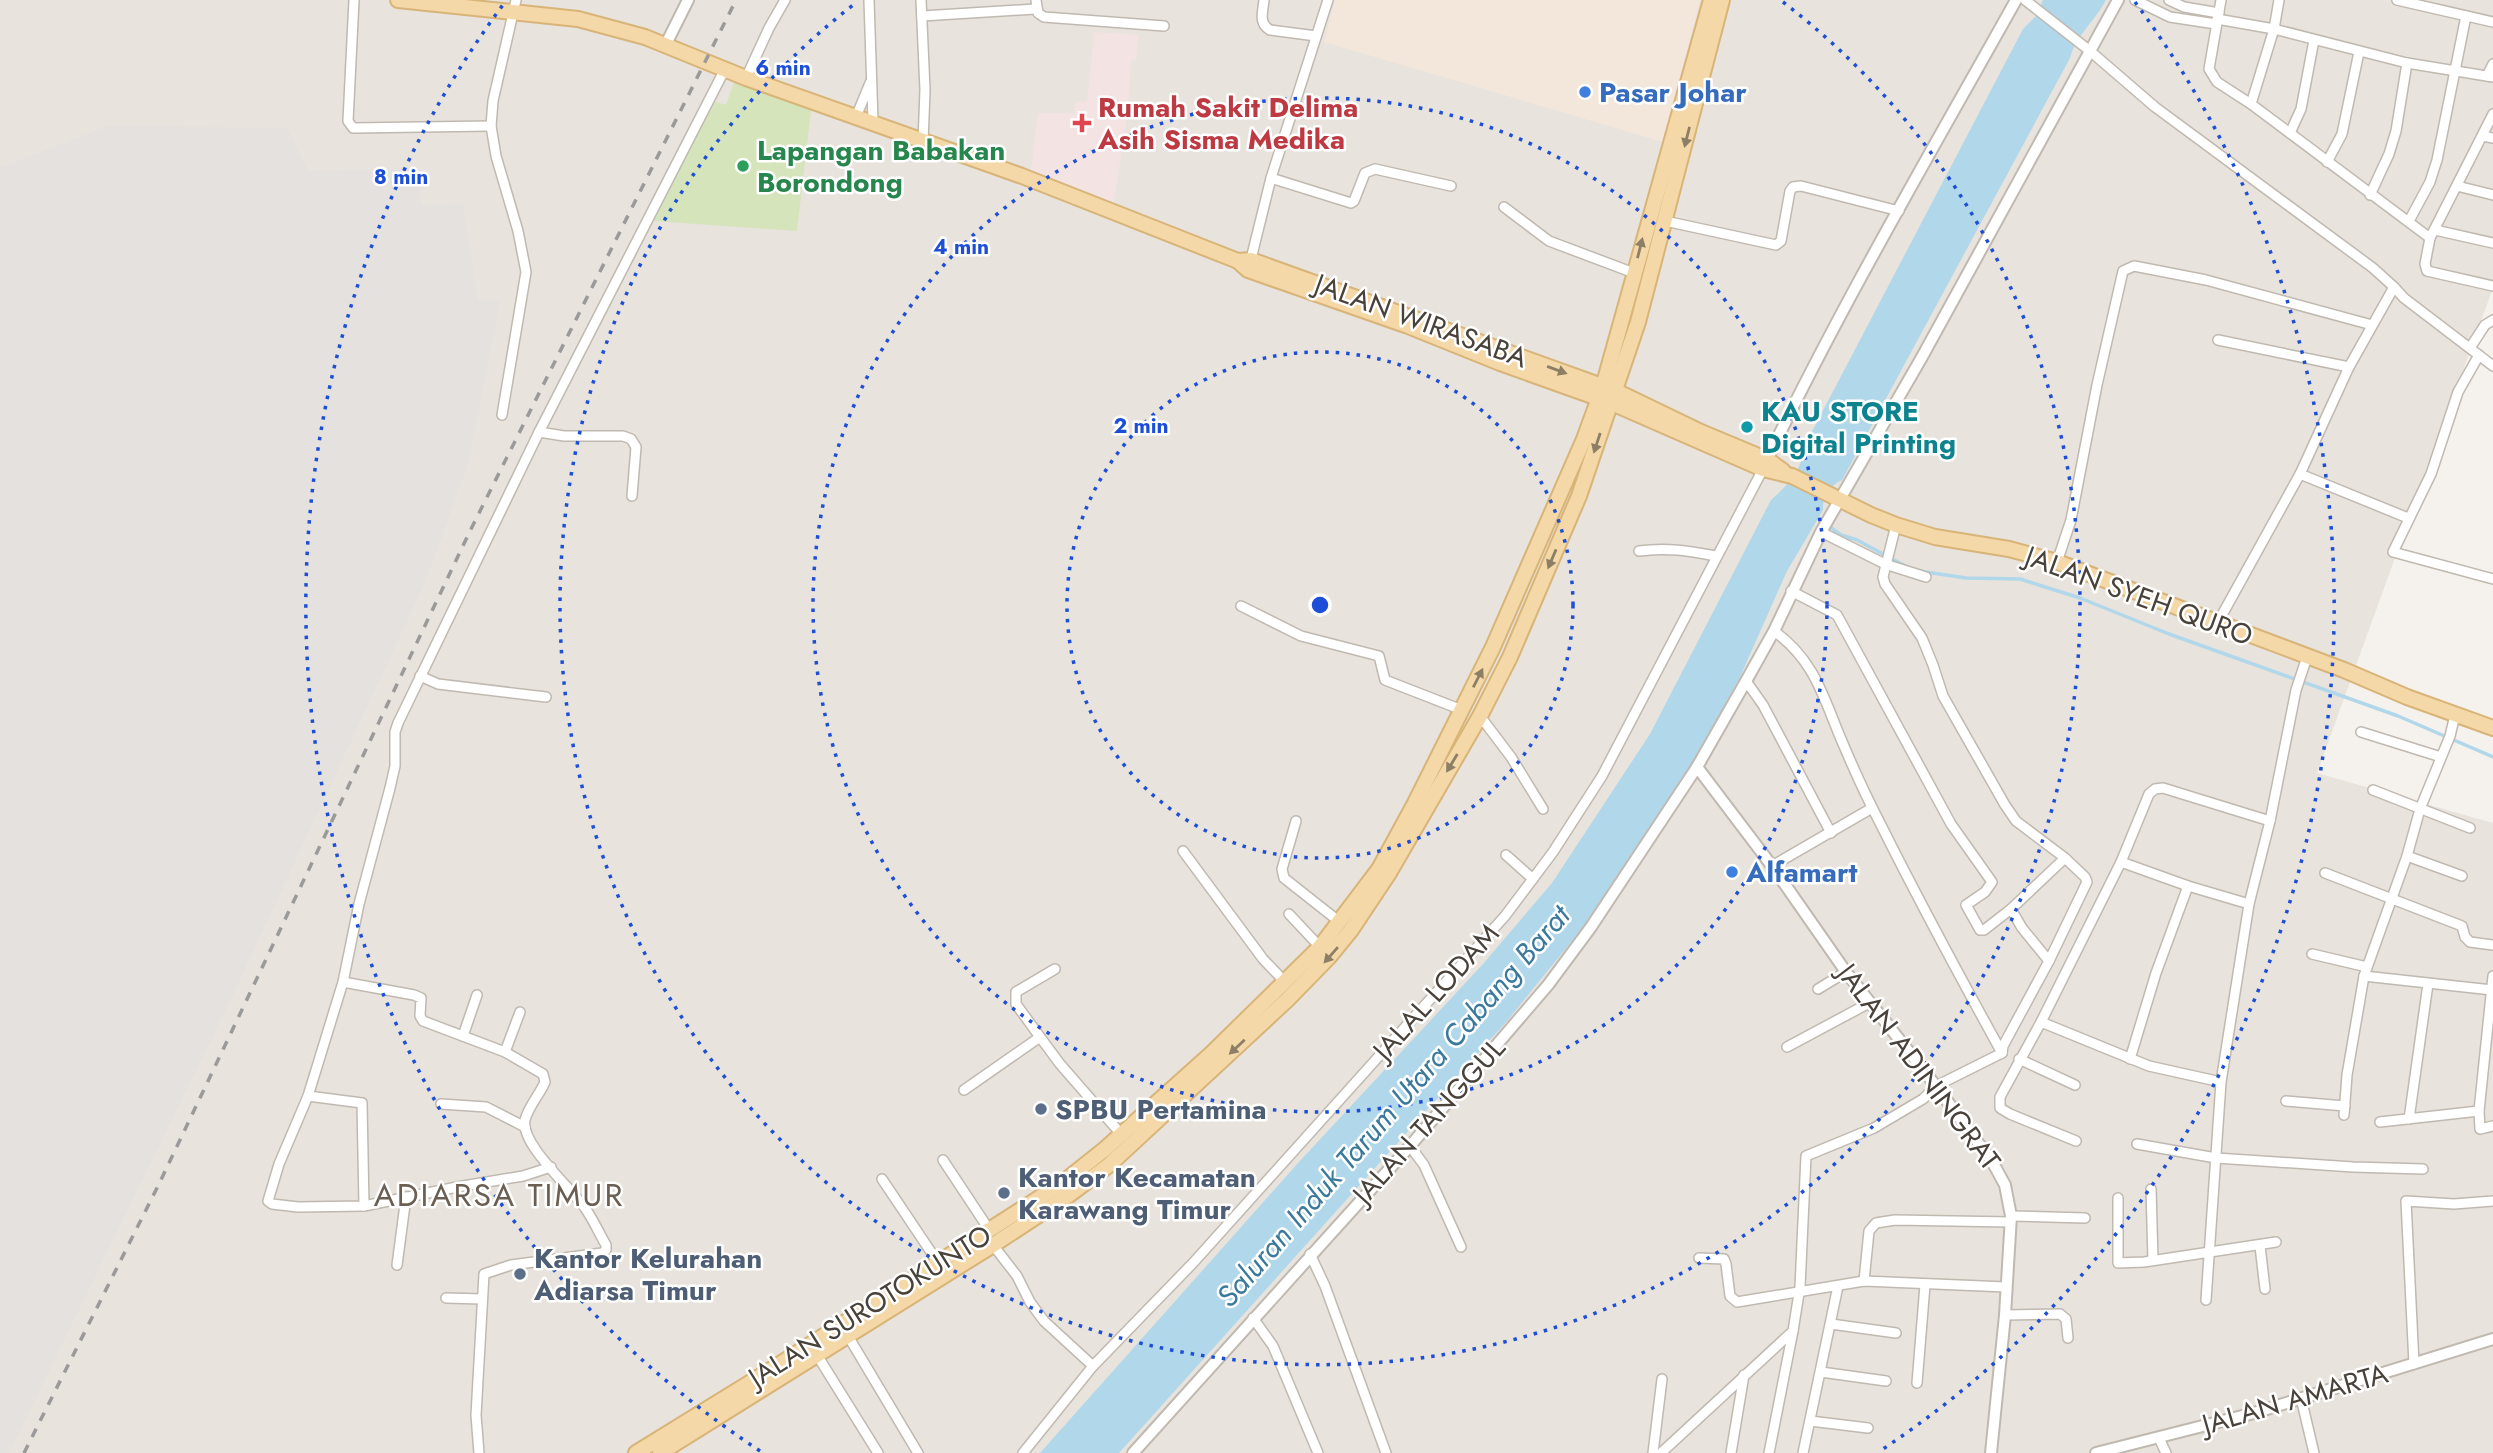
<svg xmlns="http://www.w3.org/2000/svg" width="2493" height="1453" font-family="Jost,sans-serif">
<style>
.residential{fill:#e8e3dc}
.commercial{fill:#f3e7db}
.industrial{fill:#e5e1de}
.medical{fill:#f3e3e2}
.green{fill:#d5e4bb}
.water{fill:#b1d7ea}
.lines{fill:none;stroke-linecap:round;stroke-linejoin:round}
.stream{stroke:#b1d7ea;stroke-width:3.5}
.minor-casing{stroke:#c0b9b0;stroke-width:12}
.tertiary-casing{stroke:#c0b9b0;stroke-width:14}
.primary-casing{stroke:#d8b478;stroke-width:18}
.minor{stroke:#fff;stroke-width:9}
.tertiary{stroke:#fff;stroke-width:10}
.primary{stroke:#f4d8a7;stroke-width:14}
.rail{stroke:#9a9a9a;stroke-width:3.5;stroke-dasharray:9 9;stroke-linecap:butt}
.oneway{fill:#8d7e66}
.ring{fill:none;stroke:#1d4ed8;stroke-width:3.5;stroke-dasharray:3.5 7}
.shop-dot{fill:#3f7fe0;stroke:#fff;stroke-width:2.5}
.health-dot{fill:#e0444e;stroke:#fff;stroke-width:2.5}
.leisure-dot{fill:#2e9e5b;stroke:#fff;stroke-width:2.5}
.culture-dot{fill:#0f9aa8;stroke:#fff;stroke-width:2.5}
.service-dot{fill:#5c6f8a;stroke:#fff;stroke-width:2.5}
.labels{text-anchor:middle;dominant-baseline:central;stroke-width:5;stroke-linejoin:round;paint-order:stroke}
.shop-label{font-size:28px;font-weight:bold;fill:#366cbe;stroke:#fff;text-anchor:start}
.health-label{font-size:28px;font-weight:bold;fill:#be3a42;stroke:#fff;text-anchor:start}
.leisure-label{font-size:28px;font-weight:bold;fill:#27864d;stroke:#fff;text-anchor:start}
.street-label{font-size:28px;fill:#49423b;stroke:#fff}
.culture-label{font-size:28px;font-weight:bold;fill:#0d838f;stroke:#fff;text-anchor:start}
.service-label{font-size:28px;font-weight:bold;fill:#4e5e75;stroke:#fff;text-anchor:start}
.water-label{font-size:30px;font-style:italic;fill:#3a799b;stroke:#fff}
.quarter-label{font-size:32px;letter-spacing:2px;fill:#6b5f53;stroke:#fff}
.centre{fill:#1d4ed8;stroke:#fff;stroke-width:3.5}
.ring-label{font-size:21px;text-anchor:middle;font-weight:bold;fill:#1d4ed8;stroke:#fff;stroke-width:5;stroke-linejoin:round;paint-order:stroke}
</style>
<rect width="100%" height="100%" fill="#f5f2ed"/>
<!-- residential -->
<polygon class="residential" points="0,0 2493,0 2493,288 2317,773 2493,823 2493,1453 0,1453"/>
<!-- commercial -->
<polygon class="commercial" points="1335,0 1700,0 1663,142 1324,42"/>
<!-- industrial -->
<polygon class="industrial" points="107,126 287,128 308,171 419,168 421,205 463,204 478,300 501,299 468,465 424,585 230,1001 9,1453 0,1453 0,168"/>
<!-- medical -->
<polygon class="medical" points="1094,32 1139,35 1136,60 1131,61 1128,111 1113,207 1030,175 1038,113 1074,113 1075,102 1087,101"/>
<!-- green -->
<polygon class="green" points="734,82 811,110 797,231 654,221 713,101 726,105"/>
<!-- water -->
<path class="water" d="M2043,0H2106C2095,21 2076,35 2070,58L1842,480C1830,485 1822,497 1823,510L1787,571L1740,677L1692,765L1584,926L1507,1021L1119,1453H1040L1299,1162L1483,964L1552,883L1650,734L1771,500C1793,480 1800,472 1806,443L2023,29L2036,16Z"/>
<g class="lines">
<!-- stream -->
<g class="stream">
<polyline points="1815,516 1841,535 1857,540 1909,568"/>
<polyline points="1919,571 1966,578 2020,579 2080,598 2169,634 2398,716 2493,757"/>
</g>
<defs>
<g id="minor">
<polyline points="354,0 348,121 353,128 491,126"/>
<polyline points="869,0 873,121"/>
<polyline points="921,0 925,90 923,142"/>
<polyline points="1036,0 1038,13 1044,17 1164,26"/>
<path d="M1264,0C1263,12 1258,23 1270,30L1316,36"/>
<polyline points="2025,0 2090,51 2155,107 2373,268 2394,287 2404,298 2493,366"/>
<polyline points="2135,0 2170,17 2216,24"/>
<polyline points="2169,0 2184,7 2219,13"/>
<polyline points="2221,0 2209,69 2217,82 2251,104 2430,238"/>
<polyline points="2397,0 2493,22"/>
<polyline points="922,16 1035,9"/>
<polyline points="2217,19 2274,29 2407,63 2493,77"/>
<polyline points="2487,76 2493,64"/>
<polyline points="746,78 769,28 785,0"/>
<polyline points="2251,104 2274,29 2279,0"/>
<polyline points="2493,114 2430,238 2425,264 2427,271 2493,286"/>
<polyline points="856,117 870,83"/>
<polyline points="2290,133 2301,109 2314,40"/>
<polyline points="2483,136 2493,138"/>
<polyline points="2327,162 2342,134 2359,52"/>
<polyline points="1271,178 1351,203 1354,201 1365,173 1375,169 1451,186"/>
<polyline points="2457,186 2493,195"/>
<polyline points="2370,195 2389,154 2396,131 2407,63"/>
<polyline points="1504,207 1549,241 1634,273"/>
<polyline points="1665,221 1776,245 1781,241 1790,191 1793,187 1801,186 1899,211"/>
<polyline points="2409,221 2430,182 2437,160 2466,16"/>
<polyline points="2435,230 2493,243"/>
<polyline points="1250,263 1271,178 1328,0"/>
<polyline points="2218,340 2349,367"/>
<polyline points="2470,348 2485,325 2493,320"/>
<polyline points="2479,355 2458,392 2431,474 2393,552 2493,579"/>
<polyline points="502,415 526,272 518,231 496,156 491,126 493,101 516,0"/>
<polyline points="539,432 564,436 623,436 631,439 636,447 632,496"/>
<polyline points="2300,474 2408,518"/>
<polyline points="1896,525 1883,577 1885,584 1922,638 1933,665 1943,696 2005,805 2016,821 2065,858 2085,877 2087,882 2049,961 2003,1046 2002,1053"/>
<polyline points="1821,532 1885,564 1926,577"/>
<path d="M1639,551C1667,547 1689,551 1716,556"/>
<polyline points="2057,562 2071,520 2097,385 2123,271 2134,266 2206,280 2372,325"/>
<polyline points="1791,591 1837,615 1951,824 1992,882 1985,892 1966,905 1980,930 1984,930 2011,909 2065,858"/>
<polyline points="1241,606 1301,636 1379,656 1385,680 1462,710"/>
<polyline points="2217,624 2300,474 2349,367 2394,287"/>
<path d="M1774,631C1817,662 1824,701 1844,746C1855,772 1867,798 1880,823C1919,901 1960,977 2002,1053"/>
<polyline points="420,676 438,684 546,697"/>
<polyline points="1746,681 1763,705 1831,833"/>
<polyline points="1480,716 1511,757 1543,809"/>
<polyline points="2361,732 2441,757"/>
<polyline points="2373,790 2470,828"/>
<polyline points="1296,821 1282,869 1284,878 1341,923"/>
<polyline points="1183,851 1263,959 1285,982"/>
<polyline points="1506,855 1533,879"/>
<polyline points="2407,856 2462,876"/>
<polyline points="2121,862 2188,886 2249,904"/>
<polyline points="1772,866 1872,808"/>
<polyline points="2325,873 2462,926 2465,937 2470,942 2493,945"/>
<polyline points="2011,909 2022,928 2049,961"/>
<polyline points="1289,914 1320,947"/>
<polyline points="2312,954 2367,967"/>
<polyline points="1055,969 1016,992 1016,1004 1040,1037 1060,1064 1121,1134"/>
<polyline points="2364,976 2492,990"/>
<polyline points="2493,976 2479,1111 2480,1129 2493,1126"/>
<path d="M343,982L414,995L421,998L420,1016L423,1021L505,1052L543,1074L545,1082C540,1094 528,1107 525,1120C520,1144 571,1188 585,1208C593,1219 599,1233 606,1245V1250L602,1253L511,1265L484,1274L476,1415L479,1453"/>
<polyline points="1818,989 1846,972"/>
<polyline points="2041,1022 2149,1066 2221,1082"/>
<polyline points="463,1036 477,995"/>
<polyline points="1787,1047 1871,1002"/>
<polyline points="505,1052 520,1012"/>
<polyline points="2019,1059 2075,1085"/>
<polyline points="2130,1059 2156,973 2188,886"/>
<polyline points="964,1090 1040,1037"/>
<polyline points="308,1096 362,1103 364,1206"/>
<polyline points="2286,1101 2345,1106"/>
<polyline points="441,1104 486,1107 525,1127"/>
<polyline points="2344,1115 2347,1075 2364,976 2407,856 2420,809 2450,736 2455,715"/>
<polyline points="2409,1119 2428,984"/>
<polyline points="2380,1122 2479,1111"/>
<polyline points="2076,1141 2010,1114 2000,1108 2000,1097 2041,1022 2121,862 2149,794 2155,789 2163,788 2270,821"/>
<polyline points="2137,1144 2216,1158 2353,1167 2423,1169"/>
<polyline points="1410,1146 1424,1165 1461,1247"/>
<polyline points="943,1160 990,1231"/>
<polyline points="551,1167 523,1176 457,1187 364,1206 298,1207 272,1204 268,1201 279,1164 308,1096 343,982 359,904 390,788 395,766 395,732 398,723 539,432 725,69"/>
<polyline points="882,1179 939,1264"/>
<polyline points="2151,1189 2153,1260"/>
<polyline points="2118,1198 2118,1263 2144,1262 2276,1242"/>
<polyline points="2011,1216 2085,1218"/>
<polyline points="993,1245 1017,1276 1030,1302 1044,1321 1093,1366"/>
<polyline points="2260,1246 2265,1289"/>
<polyline points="1310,1254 1325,1286 1386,1453"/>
<polyline points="1699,1258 1724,1259 1726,1264 1730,1296 1737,1302 1864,1281 2006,1287"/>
<polyline points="397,1265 406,1197"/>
<polyline points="1864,1281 1869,1231 1876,1223 1895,1220 2010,1222"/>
<polyline points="446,1298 482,1299"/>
<polyline points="2206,1300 2221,1082 2249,904 2270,821 2296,690 2307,657"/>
<polyline points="2005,1315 2060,1314 2066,1319 2068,1338"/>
<polyline points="1253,1318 1273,1346 1318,1453"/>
<polyline points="1831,1324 1896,1333"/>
<polyline points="848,1336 918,1453"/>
<polyline points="817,1355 878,1453"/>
<polyline points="2414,1364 2406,1201 2454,1204 2493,1201"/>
<polyline points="1821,1372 1886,1381"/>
<polyline points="1917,1383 1925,1285"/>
<polyline points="2301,1398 2314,1453"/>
<polyline points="1810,1421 1868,1428"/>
<polyline points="2159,1438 2166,1453"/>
<polyline points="1023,1453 1093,1366 1193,1263 1505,916 1553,852 1602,776 1763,469"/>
<polyline points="1653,1453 1662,1379"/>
<polyline points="1661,1453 1793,1331 1800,1287 1806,1156 1874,1128 1923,1099 1936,1086 2002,1053"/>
<polyline points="1731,1453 1744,1375"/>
<polyline points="1769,1453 1793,1331"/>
<polyline points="1803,1453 1838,1286"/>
</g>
<g id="tertiary">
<polyline points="666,44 688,0"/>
<path d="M1764,466C1840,307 1930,154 2016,0"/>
<polyline points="1697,767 1772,866 1846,972 1936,1086 1993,1163 2005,1185 2011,1216 2005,1315 1991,1453"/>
<polyline points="1133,1453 1410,1146 1548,985 1591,927 1697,767 1746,681 1774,631 1821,532 1922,357 2118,0"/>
<polyline points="2096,1453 2254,1413 2493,1339"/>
</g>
<g id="primary">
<polyline points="398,0 578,19 645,37 746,78 1022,176 1238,261 1248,270 1408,326 1500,363 1612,403 1763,469 1792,476 1871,515 1896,525 1935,537 2009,549 2057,562 2344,670 2407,697 2493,728"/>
<polyline points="1238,261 1251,260 1616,391 1701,432 1768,460 1783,471"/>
<polyline points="636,1453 777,1366 1061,1184 1105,1149 1211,1054 1320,947 1379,869 1415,803 1493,647 1584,439 1603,387 1711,0"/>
<polyline points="660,1453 993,1245 1069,1195 1109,1165 1287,1000 1329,957 1351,930 1389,873 1480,716 1510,657 1579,496 1638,322 1722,0"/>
</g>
</defs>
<!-- minor casing -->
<use href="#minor" class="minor-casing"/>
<!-- tertiary casing -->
<use href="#tertiary" class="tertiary-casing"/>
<!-- primary casing -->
<use href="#primary" class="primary-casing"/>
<!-- minor -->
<use href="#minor" class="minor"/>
<!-- tertiary -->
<use href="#tertiary" class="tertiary"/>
<!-- primary -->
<use href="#primary" class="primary"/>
<!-- rail -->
<polyline class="rail" points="24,1453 159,1184 470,531 736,0"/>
</g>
<!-- one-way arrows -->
<defs><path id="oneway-solid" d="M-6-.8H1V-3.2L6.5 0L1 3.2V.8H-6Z" transform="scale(1.75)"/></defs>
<g class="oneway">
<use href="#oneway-solid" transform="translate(1687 137) rotate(104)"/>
<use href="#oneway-solid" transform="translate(1640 248) rotate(-76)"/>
<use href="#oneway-solid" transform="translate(1557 370) rotate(20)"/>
<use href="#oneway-solid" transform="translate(1597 443) rotate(108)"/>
<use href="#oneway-solid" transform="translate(1552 559) rotate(113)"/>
<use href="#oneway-solid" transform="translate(1478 678) rotate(-63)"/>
<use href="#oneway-solid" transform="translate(1452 763) rotate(121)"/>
<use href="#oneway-solid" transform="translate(1331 955) rotate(131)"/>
<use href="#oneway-solid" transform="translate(1237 1047) rotate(137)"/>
</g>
<!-- distance rings -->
<g class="ring">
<circle cx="1320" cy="605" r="253"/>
<circle cx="1320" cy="605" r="507"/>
<path d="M1783 2A760 760 0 1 1 857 2"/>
<path d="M760 1451A1014 1014 0 0 1 505 2M2135 2A1014 1014 0 0 1 1880 1451"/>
</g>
<!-- markers -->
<g class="shop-dot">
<circle cx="1585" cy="92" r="7"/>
<circle cx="1732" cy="872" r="7"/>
</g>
<path class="health-dot" d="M1078.5 112.5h7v7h7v7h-7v7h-7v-7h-7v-7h7z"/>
<circle class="leisure-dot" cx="743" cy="166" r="7"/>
<circle class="culture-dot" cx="1747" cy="427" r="7"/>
<g class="service-dot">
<circle cx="1041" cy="1109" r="7"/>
<circle cx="1004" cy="1193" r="7"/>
<circle cx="520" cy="1274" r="7"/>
</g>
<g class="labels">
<!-- shop labels -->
<g class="shop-label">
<text x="1599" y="92">Pasar Johar</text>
<text x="1746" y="872">Alfamart</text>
</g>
<!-- health labels -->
<g class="health-label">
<text x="1098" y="107">Rumah Sakit Delima<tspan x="1098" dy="32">Asih Sisma Medika</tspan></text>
</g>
<!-- leisure labels -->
<g class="leisure-label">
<text x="757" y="150">Lapangan Babakan<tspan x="757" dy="32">Borondong</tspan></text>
</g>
<!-- street labels -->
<g class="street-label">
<text transform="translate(1421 321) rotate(20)">JALAN WIRASABA</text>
<text transform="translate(2139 596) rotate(20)">JALAN SYEH QURO</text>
<text transform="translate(1436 992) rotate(-48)">JALAL LODAM</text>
<text transform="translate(1919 1067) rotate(53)">JALAN ADININGRAT</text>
<text transform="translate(1429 1121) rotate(-48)">JALAN TANGGUL</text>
<text transform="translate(870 1306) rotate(-32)">JALAN SUROTOKUNTO</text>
<text transform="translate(2295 1399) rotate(-16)">JALAN AMARTA</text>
</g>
<!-- culture labels -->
<g class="culture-label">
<text x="1761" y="411">KAU STORE<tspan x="1761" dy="32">Digital Printing</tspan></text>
</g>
<!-- service labels -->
<g class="service-label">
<text x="1055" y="1109">SPBU Pertamina</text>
<text x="1018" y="1177">Kantor Kecamatan<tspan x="1018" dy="32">Karawang Timur</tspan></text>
<text x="534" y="1258">Kantor Kelurahan<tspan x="534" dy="32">Adiarsa Timur</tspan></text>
</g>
<!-- water labels -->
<g class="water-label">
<text transform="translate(1393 1106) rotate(-49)">Saluran Induk Tarum Utara Cabang Barat</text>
</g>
<!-- quarter labels -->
<g class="quarter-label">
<text x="499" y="1195">ADIARSA TIMUR</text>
</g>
</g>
<circle cx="1320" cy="605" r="10" class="centre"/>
<g class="ring-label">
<text x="783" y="75">6 min</text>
<text x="401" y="184">8 min</text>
<text x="961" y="254">4 min</text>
<text x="1141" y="433">2 min</text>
</g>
</svg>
